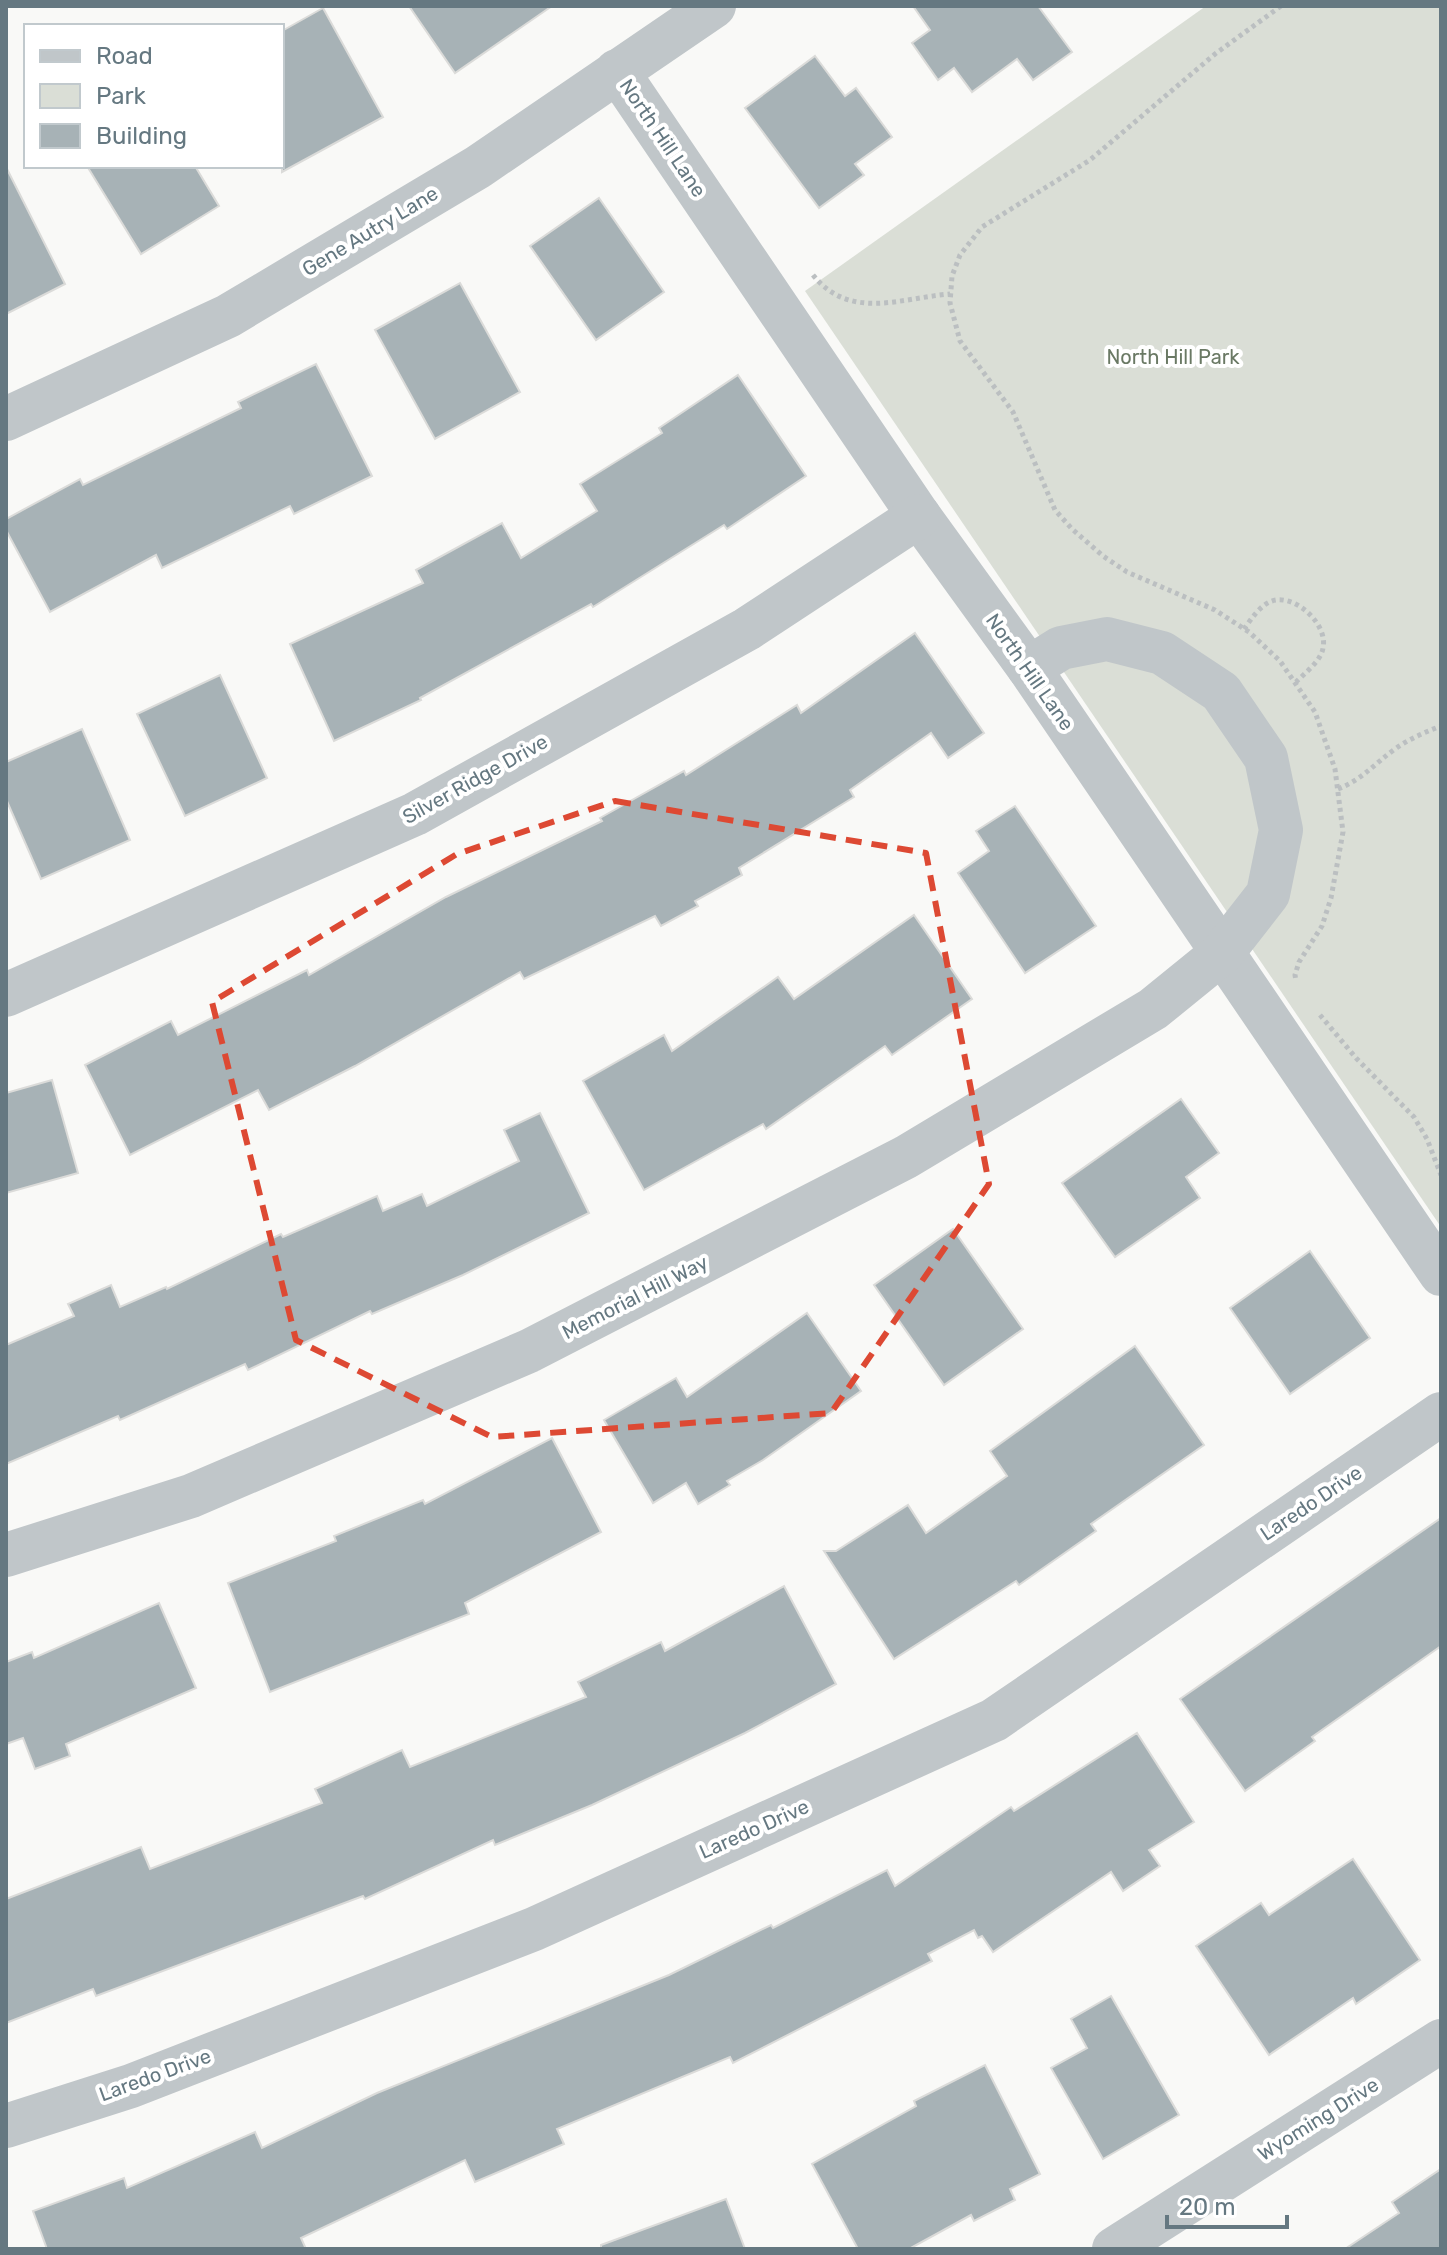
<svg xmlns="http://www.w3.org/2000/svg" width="1447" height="2255" font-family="Rubik,sans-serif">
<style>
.green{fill:#daded6}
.building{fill:#a7b2b6;stroke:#dbdbd9;stroke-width:2}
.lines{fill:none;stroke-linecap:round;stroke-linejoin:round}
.path{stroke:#bbbfc1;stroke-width:5;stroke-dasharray:4 4;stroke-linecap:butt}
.minor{stroke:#c0c6c9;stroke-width:44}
.marked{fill:none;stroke:#dd4933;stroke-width:6;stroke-dasharray:16 10;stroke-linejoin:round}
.labels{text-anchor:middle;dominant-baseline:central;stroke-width:8;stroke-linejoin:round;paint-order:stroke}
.street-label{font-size:20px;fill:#657881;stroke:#fff}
.park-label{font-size:20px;fill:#6a7964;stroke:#fff}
</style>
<rect width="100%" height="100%" fill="#f9f9f7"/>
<!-- green -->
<polygon class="green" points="1206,6 1441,6 1441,1227 805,291"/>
<!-- building -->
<g class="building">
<polygon points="409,6 552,6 455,73"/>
<polygon points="913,6 1038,6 1072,52 1033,80 1017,59 972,92 954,68 938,80 912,43 930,30"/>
<polygon points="323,8 383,117 282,172 282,31"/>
<polygon points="815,56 845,96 856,88 892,137 855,164 864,175 819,208 745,108"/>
<polygon points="87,166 195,166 219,206 141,254"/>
<polygon points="6,167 65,284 6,314"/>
<polygon points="599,198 664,292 596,340 530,246"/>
<polygon points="460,283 520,392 435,439 375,330"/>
<polygon points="316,364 372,476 294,514 290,506 162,568 156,555 50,612 6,530 6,519 80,479 83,485 241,408 238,402"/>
<polygon points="738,375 806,476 727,529 724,525 593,607 591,604 420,698 421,700 334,741 290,644 423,583 416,570 502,523 521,558 597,511 580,484 662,433 659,428"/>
<polygon points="915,633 984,733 948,758 931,733 850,790 854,797 739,868 742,875 695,901 698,906 661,926 655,916 524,979 520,972 355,1066 269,1110 258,1090 130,1155 85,1065 171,1021 178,1035 307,970 309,975 446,897 602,821 600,818 684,771 686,775 797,705 801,713"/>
<polygon points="220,675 267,778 185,816 137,714"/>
<polygon points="82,729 130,840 41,879 6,799 6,762"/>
<polygon points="1015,806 1096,926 1025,973 958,873 989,851 976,831"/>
<polygon points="914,915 972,999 892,1055 885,1046 766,1129 763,1124 644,1190 583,1081 664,1035 672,1051 778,977 794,999"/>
<polygon points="52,1080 78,1173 6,1193 6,1093"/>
<polygon points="1181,1099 1219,1153 1186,1177 1200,1198 1115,1257 1062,1183"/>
<polygon points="540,1113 589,1213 463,1275 372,1314 370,1311 248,1370 245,1364 120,1420 118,1416 6,1464 6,1345 74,1316 68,1304 111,1285 120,1307 166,1287 167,1289 281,1234 283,1237 377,1196 383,1211 422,1194 427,1206 519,1161 504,1130"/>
<polygon points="953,1229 1023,1329 944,1385 874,1285"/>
<polygon points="1310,1251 1370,1338 1290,1394 1230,1308"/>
<polygon points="807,1313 861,1391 763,1460 727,1481 730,1485 698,1504 686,1483 653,1503 604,1420 676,1378 687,1397"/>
<polygon points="1135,1346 1204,1445 1091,1524 1096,1531 1019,1585 1016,1581 894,1659 824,1551 836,1551 908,1505 926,1533 1007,1476 990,1451"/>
<polygon points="552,1438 601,1532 465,1603 469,1614 270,1692 228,1583 336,1541 334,1536 423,1500 425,1504"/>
<polygon points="1441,1518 1441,1646 1312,1737 1315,1741 1245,1791 1180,1699"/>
<polygon points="784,1586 836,1684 745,1733 592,1805 495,1845 493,1840 365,1899 363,1896 96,1996 93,1989 6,2023 6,1899 141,1847 150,1869 322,1803 315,1789 402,1750 410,1767 586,1697 578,1682 661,1642 665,1651"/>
<polygon points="159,1603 196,1688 66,1744 70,1756 35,1769 23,1738 6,1744 6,1662 32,1652 34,1658"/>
<polygon points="1137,1733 1194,1822 1149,1850 1160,1866 1123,1891 1111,1872 993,1952 982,1936 978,1938 974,1930 928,1954 932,1961 733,2063 730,2057 557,2129 564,2144 475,2182 465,2160 301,2238 306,2249 47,2249 33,2211 124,2178 127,2188 255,2132 262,2148 377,2093 669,1975 771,1925 773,1928 887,1870 895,1886 1011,1807 1014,1811"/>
<polygon points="1353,1859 1420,1960 1356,2004 1353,1998 1269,2055 1196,1946 1261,1903 1269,1915"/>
<polygon points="1111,1996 1179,2115 1103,2159 1051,2068 1087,2048 1071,2019"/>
<polygon points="985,2065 1040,2174 1010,2189 1015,2200 974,2221 971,2215 909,2249 858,2249 812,2164 916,2106 914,2101"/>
<polygon points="1441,2169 1441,2249 1345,2249 1399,2213 1392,2202"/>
<polygon points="726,2199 745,2249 601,2249 601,2245"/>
</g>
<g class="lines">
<!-- path -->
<g class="path">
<polyline points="1281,6 1215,54 1090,160 982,227 960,255 952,276 950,303 960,341 1013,412 1055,510 1072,529 1103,556 1127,572 1215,610 1249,632 1280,661 1315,712 1335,769 1343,832 1331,898 1322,926 1299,962 1295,975 1296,981"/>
<path d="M813,275C850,321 900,298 950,294"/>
<path d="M1244,629C1252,618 1262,602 1276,600C1299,597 1328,626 1323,648C1321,661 1305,673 1296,682"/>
<path d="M1338,789C1363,779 1374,764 1395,749C1409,739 1425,732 1441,726"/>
<polyline points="1320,1015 1356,1058 1414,1117 1427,1139 1441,1175"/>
</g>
<!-- minor -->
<g class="minor">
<polyline points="617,71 919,516 1029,668 1441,1274"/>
<polyline points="6,419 228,316 478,167 714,6"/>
<polyline points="6,995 415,814 747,629 919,516"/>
<polyline points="6,1555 191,1496 529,1351 906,1157 1153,1009 1222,953 1268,894 1281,830 1266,758 1221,692 1162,653 1107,639 1061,648 1029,668"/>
<polyline points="6,2126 131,2086 534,1929 994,1720 1441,1414"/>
<polyline points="1114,2249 1441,2041"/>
</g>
</g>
<!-- marked area -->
<path class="marked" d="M615,801L926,853L989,1184L831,1413L492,1437L296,1340L212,1002L457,854Z"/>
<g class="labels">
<!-- street labels -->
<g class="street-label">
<text transform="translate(663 138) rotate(56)">North Hill Lane</text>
<text transform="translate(370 231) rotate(-31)">Gene Autry Lane</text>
<text transform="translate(1030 672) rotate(55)">North Hill Lane</text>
<text transform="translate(475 779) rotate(-29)">Silver Ridge Drive</text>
<text transform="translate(635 1297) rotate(-27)">Memorial Hill Way</text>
<text transform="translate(1311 1503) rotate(-34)">Laredo Drive</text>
<text transform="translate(754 1829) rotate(-24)">Laredo Drive</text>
<text transform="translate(155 2075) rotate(-20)">Laredo Drive</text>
<text transform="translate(1318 2119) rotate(-32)">Wyoming Drive</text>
</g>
<!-- park labels -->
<g class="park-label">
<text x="1173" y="357">North Hill Park</text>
</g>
</g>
<!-- border -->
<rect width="1447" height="2255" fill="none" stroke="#657881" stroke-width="16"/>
<!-- legend -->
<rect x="24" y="24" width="260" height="144" fill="#ffffff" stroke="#c1c9cd" stroke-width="2"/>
<rect x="40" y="50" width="40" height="12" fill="#c0c6c9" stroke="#c1c9cd" stroke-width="2"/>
<text x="96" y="64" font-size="24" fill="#657881">Road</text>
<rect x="40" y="84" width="40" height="24" fill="#daded6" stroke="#c1c9cd" stroke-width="2"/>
<text x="96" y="104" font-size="24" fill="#657881">Park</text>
<rect x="40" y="124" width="40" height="24" fill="#a7b2b6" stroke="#c1c9cd" stroke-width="2"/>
<text x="96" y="144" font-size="24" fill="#657881">Building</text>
<!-- scale -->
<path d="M1167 2215v12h120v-12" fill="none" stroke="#657881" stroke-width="4"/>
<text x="1179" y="2215" font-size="24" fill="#657881" stroke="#ffffff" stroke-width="6" paint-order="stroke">20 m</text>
</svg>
